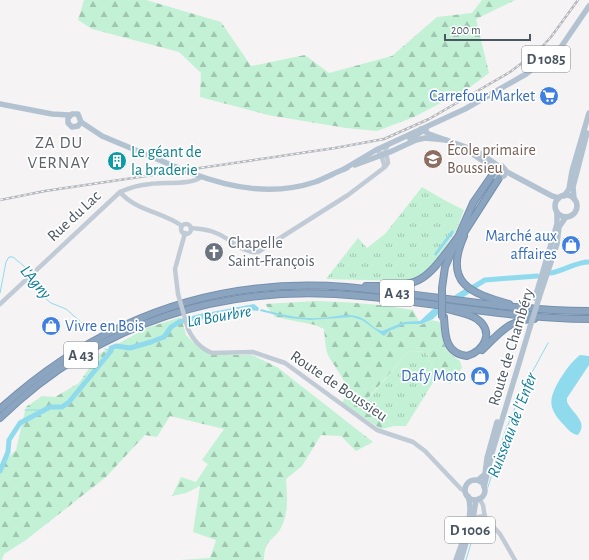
<svg xmlns="http://www.w3.org/2000/svg" width="589" height="560" font-family="'Alegreya Sans',sans-serif">
<style>
.grass{fill:url(#grass-tufts)}
.forest{fill:url(#forest-firs)}
.water{fill:#90daee}
.lines{fill:none;stroke-linecap:round;stroke-linejoin:round}
.stream{stroke:#90daee;stroke-width:1}
.river{stroke:#90daee;stroke-width:5}
.highway-casing{stroke:#7690ad;stroke-width:8}
.secondary{stroke:#c1cbd6;stroke-width:4.5}
.primary{stroke:#b3c2d1;stroke-width:5.5}
.highway{stroke:#8ba5c1;stroke-width:6}
.rail-casing{stroke:#b5b8bd;stroke-width:2.5}
.rail{stroke:#fff;stroke-width:1;stroke-dasharray:3;stroke-linecap:butt}
.highway-bridge-casing{stroke:#7690ad;stroke-width:8;stroke-linecap:butt}
.secondary-bridge{stroke:#c1cbd6;stroke-width:4.5}
.primary-bridge{stroke:#b3c2d1;stroke-width:5.5}
.highway-bridge{stroke:#8ba5c1;stroke-width:6}
.labels{text-anchor:middle;dominant-baseline:central;stroke-width:3.5;stroke-linejoin:round;paint-order:stroke}
.shield{fill:#fff;stroke:#808990;stroke-width:1}
.shield-label{font-size:15px;font-weight:bold;fill:#4a5661}
.shop-label{font-size:16px;fill:#366cbe;stroke:#fff;text-anchor:end}
.education-label{font-size:16px;fill:#785e54;stroke:#fff;text-anchor:start}
.culture-label{font-size:16px;fill:#0d838f;stroke:#fff;text-anchor:start}
.street-label{font-size:16px;fill:#4a5661;stroke:#fff}
.worship-label{font-size:16px;fill:#5b616d;stroke:#fff;text-anchor:start}
.neighbourhood-label{font-size:17px;letter-spacing:1px;fill:#5f6368;stroke:#fff}
.water-label{font-size:17px;font-style:italic;fill:#0c7c9b;stroke:#fff}
</style>
<defs>
<pattern id="grass-tufts" width="24" height="20" patternUnits="userSpaceOnUse"><rect width="24" height="20" fill="#c3f1d5"/><path d="M3 7l-1-3M5 7V3M7 7l1-3M15 17l-1-3M17 17v-4M19 17l1-3" fill="none" stroke="#a0c6b0"/></pattern>
<pattern id="forest-firs" width="22" height="20" patternUnits="userSpaceOnUse"><rect width="22" height="20" fill="#c3f1d5"/><path d="M5 1l3.5 6h-7zM16 11l3.5 6h-7z" fill="#a0c6b0"/></pattern>
</defs>
<rect width="100%" height="100%" fill="#f5f3f3"/>
<!-- grass -->
<g class="grass">
<polygon points="422,187 446,201 464,210 456,231 433,264 419,277 406,281 326,279 358,238 367,248 385,234"/>
<polygon points="409,351 426,352 437,376 406,426 395,426 364,404"/>
</g>
<!-- forest -->
<g class="forest">
<polygon points="84,0 146,0 221,22 251,66 305,55 329,73 392,56 437,17 472,13 482,0 515,0 476,19 489,73 469,88 414,117 377,131 346,128 268,115 200,97 201,73 179,52 92,29 78,20"/>
<path d="M316,301C349,302 380,304 413,310L421,325L431,320L440,322C443,343 442,349 460,361L462,368L450,384L444,378L437,376L426,352L409,351L364,403L395,426L381,429L342,403C354,386 335,369 328,355C325,347 325,337 324,329L315,325L275,317L265,304Z"/>
<path d="M181,317L186,335L199,348L212,355H252L277,367L373,442L356,451L341,436L321,435L302,466L286,479C287,494 289,511 282,526C274,542 264,538 264,560H181L210,558L216,540L193,532L200,486L186,493L172,496L181,477L196,482L208,464L202,460L224,429L170,416L157,437L145,435L106,477L26,540L4,554L2,560H0V465L16,450L26,407L42,396L55,397L79,383L99,354L147,328Z"/>
</g>
<!-- water -->
<g class="water">
<polygon points="452,230 454,232 436,256 434,254"/>
<polygon points="466,288 471,292 464,297 454,296"/>
<polygon points="254,304 259,308 258,311 249,310 198,320 196,315"/>
<path d="M261,309C280,314 299,319 319,318C332,318 343,313 356,316C367,318 372,329 382,331L404,322L420,321L433,309L441,311L433,319L422,324H406L389,331L384,336L362,320L352,317L310,320L289,318L260,311Z"/>
<path d="M580,355L589,356V365L567,398V402C572,413 589,422 578,435C571,434 568,429 563,424C547,407 549,398 560,379C566,370 571,362 580,355Z"/>
</g>
<g class="lines">
<!-- stream -->
<g class="stream">
<polyline points="33,275 45,298 51,303 66,309 90,330"/>
<polyline points="0,293 6,262 9,257 13,257 31,272"/>
<polyline points="105,349 111,351"/>
<polyline points="25,410 45,410"/>
<polyline points="488,487 505,432 522,391 548,343"/>
<polyline points="466,560 478,520"/>
</g>
<!-- river -->
<g class="river">
<path d="M550,273C564,271 575,262 589,262"/>
<polyline points="432,315 436,310 485,280 537,276"/>
<polyline points="0,471 8,452 9,440 20,423 50,407 62,407 69,402 111,351 111,348 116,346 130,348 151,342 164,337 171,327 179,322 203,316"/>
</g>
<defs>
<g id="highway">
<path d="M464,236C443,283 470,293 509,304"/>
<polyline points="460,239 499,178"/>
<path d="M366,286C424,287 424,282 458,237"/>
<polyline points="442,288 445,267 473,203 493,174"/>
<path d="M444,317C445,335 445,353 467,356C484,351 495,332 477,319C469,313 457,312 447,309"/>
<path d="M482,350C500,333 508,320 534,319"/>
<path d="M0,409C98,320 214,277 346,287C427,294 507,311 589,311"/>
<path d="M0,418C99,322 225,282 362,296C437,303 513,319 589,319"/>
</g>
</defs>
<!-- highway casing -->
<use href="#highway" class="highway-casing"/>
<!-- secondary -->
<g class="secondary">
<polyline points="384,167 384,164 382,158 388,145"/>
<path d="M120,192C136,211 163,212 182,226"/>
<circle cx="186" cy="229" r="5"/>
<path d="M191,228C200,229 208,229 216,233C230,238 243,254 258,252L348,195L385,167L388,163L387,157L376,150"/>
<polyline points="178,294 175,269 185,233"/>
<path d="M0,304L120,192C129,188 139,185 150,184C162,182 193,185 201,177"/>
<path d="M188,329C194,341 200,348 212,353L253,352L285,363L377,430L413,442L425,451L461,489L465,491"/>
<polyline points="479,498 483,505 485,518 500,534 515,560"/>
<polyline points="473,524 477,517 485,516"/>
</g>
<!-- primary -->
<g class="primary">
<polyline points="0,104 52,114 69,115"/>
<polyline points="81,122 78,126 72,127 68,123 68,118 72,114 78,114 81,122 102,136 176,167"/>
<polyline points="421,129 429,134 477,151 497,165"/>
<polyline points="410,139 426,129"/>
<polyline points="465,149 486,163 493,170"/>
<polyline points="355,165 390,152 416,140 425,138 446,140"/>
<polyline points="344,169 376,150 465,109 526,74 561,47 589,6"/>
<polyline points="506,171 504,176 499,178 495,176 493,172 495,166 502,166 507,172 552,196 559,198"/>
<path d="M191,173C231,188 273,196 315,182C326,178 336,172 347,168"/>
<circle cx="566" cy="206" r="11"/>
<polyline points="564,196 569,189 572,171 589,113"/>
<polyline points="574,199 573,187 587,133"/>
<polyline points="535,298 557,224 557,213"/>
<polyline points="539,298 557,244 559,227 566,217"/>
<polyline points="478,480 485,474 487,458 497,422"/>
<circle cx="475" cy="490" r="10"/>
<polyline points="484,487 492,453 530,327"/>
<path d="M456,560C462,542 475,515 468,496"/>
<polyline points="461,560 473,519 476,500"/>
</g>
<!-- highway -->
<use href="#highway" class="highway"/>
<defs>
<polyline id="rail" points="0,200 45,191 335,148 384,139 429,119 510,72 538,51 551,37 578,0"/>
</defs>
<!-- rail casing -->
<use href="#rail" class="rail-casing"/>
<!-- rail -->
<use href="#rail" class="rail"/>
<defs>
<polyline id="highway-bridge" points="442,288 442,318"/>
</defs>
<!-- highway-bridge casing -->
<use href="#highway-bridge" class="highway-bridge-casing"/>
<!-- secondary-bridge -->
<polyline class="secondary-bridge" points="178,294 188,329"/>
<!-- primary-bridge -->
<g class="primary-bridge">
<polyline points="176,167 191,173"/>
<polyline points="530,327 539,298"/>
</g>
<!-- highway-bridge -->
<use href="#highway-bridge" class="highway-bridge"/>
</g>
<!-- icons -->
<defs>
<symbol id="supermarket-disc" viewBox="-11 -11 22 22"><circle r="9.5" fill="#3f7fe0" stroke="#fff"/><path d="M-6-5.5h2.5l.6 2H6L4.5 2H-2.5L-4.4-4H-6ZM-1.5 3.2a1.3 1.3 0 1 0 .1 0ZM3 3.2a1.3 1.3 0 1 0 .1 0Z" fill="#fff"/></symbol>
<symbol id="school-disc" viewBox="-11 -11 22 22"><circle r="9.5" fill="#8d6e63" stroke="#fff"/><path d="M0-5L7-2L0 1L-7-2ZM-4 1L0 2.5L4 1V4Q0 6-4 4Z" fill="#fff"/></symbol>
<symbol id="building-disc" viewBox="-11 -11 22 22"><circle r="9.5" fill="#0f9aa8" stroke="#fff"/><path d="M-4-6H4V6H1V3H-1V6H-4ZM-2.5-4.3h1.7v1.8h-1.7ZM.8-4.3h1.7v1.8H.8ZM-2.5-1h1.7V.8h-1.7ZM.8-1h1.7V.8H.8Z" fill="#fff"/></symbol>
<symbol id="shop-disc" viewBox="-11 -11 22 22"><circle r="9.5" fill="#3f7fe0" stroke="#fff"/><path d="M-5-2.5h2.3a2.7 3.5 0 0 1 5.4 0H5L5.5 6h-11ZM-1.5-2.5h3a1.5 2.3 0 0 0-3 0Z" fill="#fff"/></symbol>
<symbol id="church-disc" viewBox="-11 -11 22 22"><circle r="9.5" fill="#6b7280" stroke="#fff"/><path d="M-1.2-6h2.4v3.5h3.3v2.4h-3.3V6h-2.4V-.1h-3.3v-2.4h3.3Z" fill="#fff"/></symbol>
</defs>
<g fill-rule="evenodd">
<use href="#supermarket-disc" x="538" y="85" width="22" height="22"/>
<use href="#school-disc" x="422" y="148" width="22" height="22"/>
<use href="#building-disc" x="106" y="150" width="22" height="22"/>
<use href="#shop-disc" x="560" y="234" width="22" height="22"/>
<use href="#church-disc" x="203" y="241" width="22" height="22"/>
<use href="#shop-disc" x="40" y="315" width="22" height="22"/>
<use href="#shop-disc" x="469" y="365" width="22" height="22"/>
</g>
<g class="labels">
<!-- shield labels -->
<g class="shield">
<rect x="522" y="46" width="48" height="26" rx="3"/>
<rect x="380" y="280" width="34" height="26" rx="3"/>
<rect x="64" y="342" width="34" height="26" rx="3"/>
<rect x="445" y="517" width="50" height="26" rx="3"/>
</g>
<g class="shield-label">
<text x="546" y="59">D 1085</text>
<text x="397" y="293">A 43</text>
<text x="81" y="355">A 43</text>
<text x="470" y="530">D 1006</text>
</g>
<!-- shop labels -->
<g class="shop-label">
<text x="535" y="96">Carrefour Market</text>
<text x="557" y="236">Marché aux<tspan x="557" dy="18">affaires</tspan></text>
<text x="65" y="326" text-anchor="start">Vivre en Bois</text>
<text x="466" y="376">Dafy Moto</text>
</g>
<!-- education labels -->
<g class="education-label">
<text x="447" y="150">École primaire<tspan x="447" dy="18">Boussieu</tspan></text>
</g>
<!-- culture labels -->
<g class="culture-label">
<text x="131" y="152">Le géant de<tspan x="131" dy="18">la braderie</tspan></text>
</g>
<!-- street labels -->
<g class="street-label">
<text transform="translate(74 216) rotate(-43)">Rue du Lac</text>
<text transform="translate(511 347) rotate(-73)">Route de Chambéry</text>
<text transform="translate(339 386) rotate(34)">Route de Boussieu</text>
</g>
<!-- worship labels -->
<g class="worship-label">
<text x="228" y="243">Chapelle<tspan x="228" dy="18">Saint-François</tspan></text>
</g>
<!-- neighbourhood labels -->
<g class="neighbourhood-label">
<text x="59" y="142">ZA DU<tspan x="59" dy="20">VERNAY</tspan></text>
</g>
<!-- water labels -->
<g class="water-label">
<text transform="translate(36 282) rotate(50)">L'Agny</text>
<text transform="translate(219 316) rotate(-10)">La Bourbre</text>
<text transform="translate(512 425) rotate(-69)">Ruisseau de l'Enfer</text>
</g>
</g>
<!-- scale -->
<path d="M445 34v6h85v-6" fill="none" stroke="#4a5661" stroke-width="2"/>
<text x="451" y="34" font-size="12" fill="#4a5661" stroke="#ffffff" stroke-width="3" paint-order="stroke">200 m</text>
</svg>
